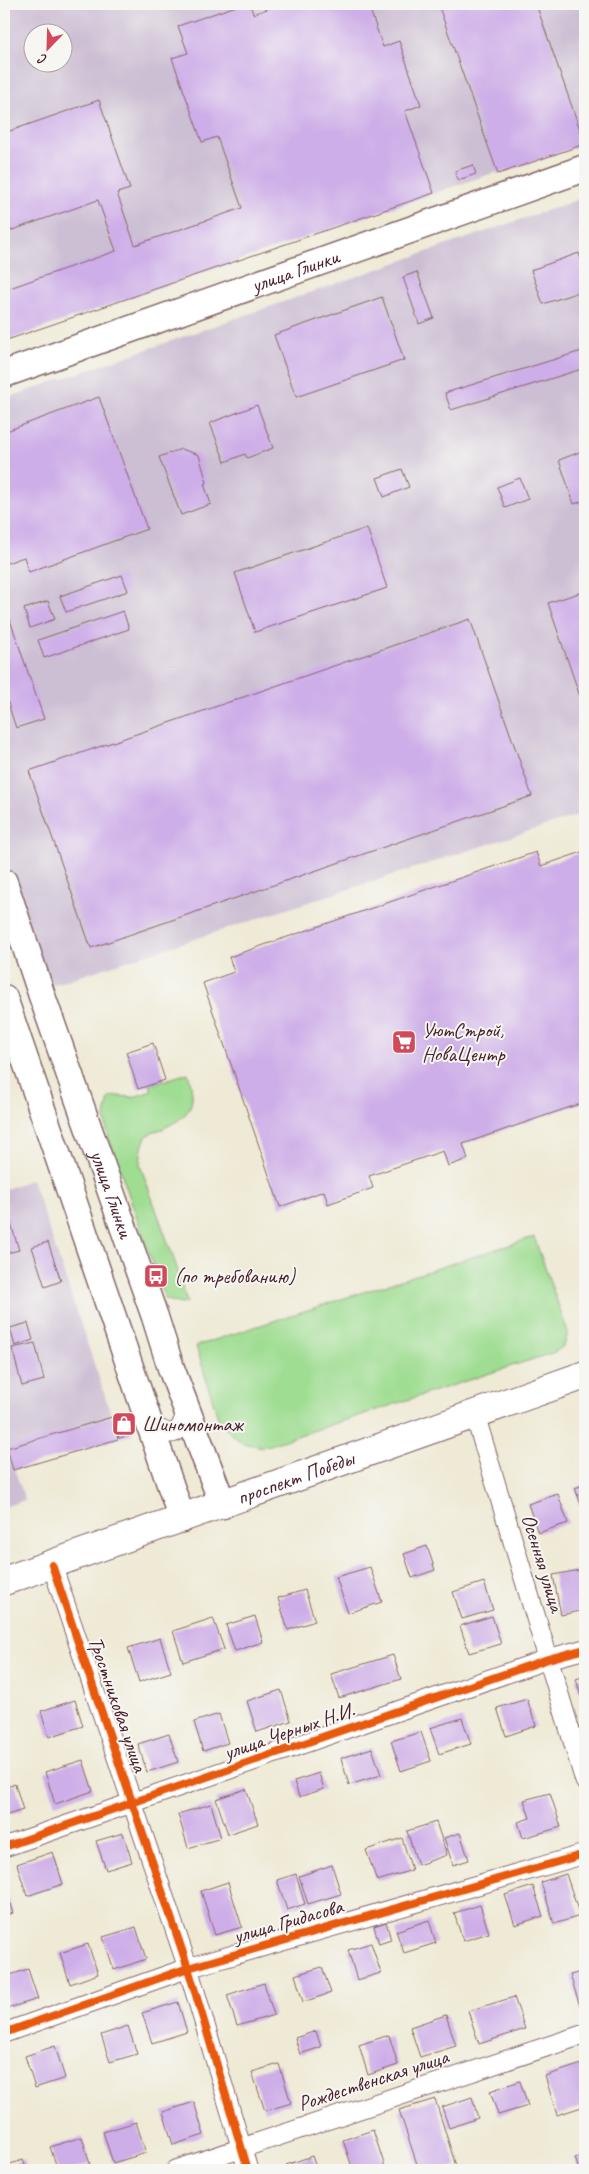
<svg xmlns="http://www.w3.org/2000/svg" width="589" height="2174" font-family="Caveat,sans-serif">
<style>
.industrial{fill:#ccbed3;fill-rule:evenodd}
.grass{fill:#9fdd92;stroke:#747e5e}
.building{fill:#ceaee8}
.lines{fill:none;stroke-linecap:round;stroke-linejoin:round}
.street-casing{stroke:#846667;stroke-width:21}
.secondary-casing{stroke:#846667;stroke-width:29}
.primary-casing{stroke:#846667;stroke-width:30}
.street{stroke:#fff;stroke-width:19}
.secondary{stroke:#fff;stroke-width:26}
.primary{stroke:#fff;stroke-width:28}
.cycleway-casing{stroke:#f6f6f2;stroke-width:11}
.cycleway{stroke:#e8590c;stroke-width:8}
.labels{text-anchor:middle;dominant-baseline:central;stroke-width:4;stroke-linejoin:round;paint-order:stroke}
.street-label{font-size:21px;fill:#4a1f2b;stroke:#f6f6f2}
.poi-label{font-size:21px;fill:#4a1f2b;stroke:#f6f6f2;text-anchor:start}
</style>
<rect width="100%" height="100%" fill="#f6f6f2"/>
<filter id="ink" filterUnits="userSpaceOnUse"><feTurbulence type="fractalNoise" baseFrequency=".02" numOctaves="2"/><feDisplacementMap in="SourceGraphic" scale="10" xChannelSelector="R" yChannelSelector="G"/><feConvolveMatrix kernelMatrix="1 2 1 2 8 2 1 2 1" color-interpolation-filters="sRGB"/></filter>
<filter id="wash" filterUnits="userSpaceOnUse"><feTurbulence type="fractalNoise" baseFrequency=".0096" numOctaves="4" result="noise"/><feDisplacementMap in="SourceGraphic" scale="20" xChannelSelector="R" yChannelSelector="G"/><feGaussianBlur stdDeviation="1.12" result="paint"/><feColorMatrix in="noise" values="0 0 0 0 0 0 0 0 0 0 0 0 0 0 0 0 0 1.4 0 .05"/><feComposite in="paint" operator="in"/></filter>
<g filter="url(#wash)">
<rect width="100%" height="100%" fill="#efead6"/>
<!-- industrial -->
<g class="industrial">
<path d="M4,4H585V143L498,174L496,172L4,341ZM32,32H62V62H32Z"/>
<polygon points="585,197 585,813 46,987 4,862 4,399"/>
<polygon points="32,1179 112,1417 7,1448 25,1500 4,1507 4,1190"/>
</g>
<!-- grass -->
<g class="grass">
<path d="M188,1073C196,1101 194,1114 166,1127C161,1130 153,1132 148,1135C141,1142 141,1156 140,1165L176,1265L187,1303L181,1304L165,1299L107,1132L105,1116L109,1098L116,1096L133,1097L152,1091L150,1085Z"/>
<polygon points="534,1237 568,1332 564,1346 555,1352 263,1447 242,1443 220,1424 196,1346"/>
</g>
<g id="blocks">
<!-- building -->
<g class="building">
<polygon points="242,4 250,4 253,14 273,7 272,4 368,4 383,47 399,41 421,105 405,111 434,193 4,341 4,290 116,251 98,200 4,233 4,133 99,100 130,189 117,193 135,245 242,208 217,137 202,142 172,58 188,53 178,26"/>
<polygon points="438,4 536,4 585,144 498,174"/>
<polygon points="473,165 476,174 458,180 455,171"/>
<polygon points="579,253 585,271 585,290 543,304 531,270"/>
<polygon points="417,272 434,318 419,324 403,277"/>
<polygon points="382,297 404,360 296,397 274,335"/>
<polygon points="585,350 585,368 451,410 445,393"/>
<polygon points="99,397 147,529 29,572 24,557 4,564 4,432"/>
<polygon points="257,405 273,448 247,458 245,454 225,462 210,423"/>
<polygon points="181,449 199,455 207,483 204,484 211,504 181,515 159,457"/>
<polygon points="585,450 585,500 574,504 559,460"/>
<polygon points="402,469 409,487 384,497 377,478"/>
<polygon points="520,478 528,499 505,508 497,487"/>
<polygon points="367,528 387,588 255,632 235,573"/>
<polygon points="122,575 128,591 66,612 60,596"/>
<polygon points="585,591 585,711 548,603"/>
<polygon points="48,601 55,619 30,628 24,609"/>
<polygon points="123,611 129,629 44,658 38,640"/>
<polygon points="9,617 44,719 16,728 4,691 4,619"/>
<polygon points="470,619 532,796 91,948 29,771"/>
<polygon points="585,851 585,1102 463,1144 468,1159 448,1166 443,1151 369,1176 373,1188 328,1204 324,1191 280,1207 203,983 234,972 229,957 536,852 541,866"/>
<polygon points="153,1043 165,1080 138,1089 126,1052"/>
<polygon points="5,1205 19,1250 4,1254 4,1206"/>
<polygon points="48,1242 61,1281 45,1287 32,1247"/>
<polygon points="28,1323 33,1340 15,1346 10,1328"/>
<polygon points="35,1343 44,1380 22,1386 12,1348"/>
<polygon points="125,1413 132,1435 119,1438 113,1417"/>
<polygon points="112,1417 118,1439 13,1470 7,1448"/>
<polygon points="585,1484 585,1517 575,1488"/>
<polygon points="558,1494 568,1523 538,1533 528,1504"/>
<polygon points="427,1546 435,1570 412,1578 404,1554"/>
<polygon points="370,1567 382,1602 348,1613 336,1577"/>
<polygon points="585,1569 585,1610 561,1615 553,1575"/>
<polygon points="484,1582 493,1610 462,1619 453,1592"/>
<polygon points="305,1590 315,1621 288,1630 278,1598"/>
<polygon points="255,1616 263,1642 235,1651 226,1625"/>
<polygon points="492,1616 501,1644 469,1653 460,1626"/>
<polygon points="213,1618 224,1649 183,1662 173,1631"/>
<polygon points="160,1638 171,1672 139,1682 128,1648"/>
<polygon points="393,1655 401,1679 339,1698 331,1674"/>
<polygon points="585,1676 585,1710 576,1679"/>
<polygon points="281,1690 291,1721 257,1732 247,1701"/>
<polygon points="527,1699 536,1726 506,1736 497,1708"/>
<polygon points="75,1700 83,1726 49,1737 41,1711"/>
<polygon points="219,1714 228,1743 203,1751 194,1722"/>
<polygon points="462,1718 471,1744 439,1754 430,1728"/>
<polygon points="421,1732 431,1761 401,1771 391,1741"/>
<polygon points="169,1734 178,1762 147,1772 138,1744"/>
<polygon points="372,1748 381,1775 349,1785 341,1758"/>
<polygon points="83,1760 93,1791 55,1804 45,1772"/>
<polygon points="319,1773 324,1789 299,1797 294,1781"/>
<polygon points="15,1784 23,1810 4,1816 4,1788"/>
<polygon points="246,1789 258,1824 228,1834 216,1799"/>
<polygon points="550,1793 561,1827 523,1838 518,1822 530,1818 524,1800"/>
<polygon points="211,1804 221,1838 188,1848 178,1814"/>
<polygon points="436,1822 447,1855 418,1865 407,1831"/>
<polygon points="123,1833 132,1862 106,1870 96,1841"/>
<polygon points="460,1833 469,1860 453,1865 444,1838"/>
<polygon points="402,1838 412,1870 377,1881 366,1850"/>
<polygon points="53,1852 63,1884 27,1896 17,1864"/>
<polygon points="332,1865 341,1894 308,1904 299,1876"/>
<polygon points="296,1874 305,1904 287,1910 277,1880"/>
<polygon points="566,1874 580,1916 554,1924 541,1882"/>
<polygon points="228,1882 242,1927 215,1935 201,1891"/>
<polygon points="4,1885 13,1913 4,1916"/>
<polygon points="533,1886 543,1916 515,1925 505,1895"/>
<polygon points="480,1905 489,1933 463,1941 454,1913"/>
<polygon points="429,1920 436,1943 404,1953 396,1931"/>
<polygon points="386,1922 391,1940 379,1944 374,1926"/>
<polygon points="136,1927 146,1959 114,1970 103,1937"/>
<polygon points="371,1943 381,1973 357,1980 348,1950"/>
<polygon points="88,1944 98,1974 70,1984 60,1953"/>
<polygon points="322,1967 331,1993 303,2002 295,1975"/>
<polygon points="28,1969 38,1999 9,2008 4,1992 4,1977"/>
<polygon points="585,1971 585,2004 580,2006 570,1975"/>
<polygon points="264,1983 274,2015 237,2026 227,1995"/>
<polygon points="514,1997 525,2029 479,2044 468,2011"/>
<polygon points="178,2002 187,2032 152,2043 142,2013"/>
<polygon points="446,2015 456,2046 420,2057 410,2027"/>
<polygon points="128,2026 137,2054 110,2062 101,2035"/>
<polygon points="316,2031 321,2047 300,2054 295,2038"/>
<polygon points="389,2035 398,2065 368,2075 359,2045"/>
<polygon points="55,2046 65,2078 35,2088 25,2056"/>
<polygon points="585,2063 585,2106 557,2115 545,2076"/>
<polygon points="279,2064 291,2103 265,2111 252,2072"/>
<polygon points="520,2081 528,2106 498,2115 490,2091"/>
<polygon points="472,2097 478,2118 449,2128 442,2107"/>
<polygon points="435,2099 456,2166 442,2170 419,2170 399,2110"/>
<polygon points="194,2102 204,2135 173,2145 163,2112"/>
<polygon points="136,2122 146,2153 113,2163 103,2132"/>
<polygon points="373,2130 386,2170 353,2170 343,2140"/>
<polygon points="82,2137 90,2164 70,2170 58,2170 50,2147"/>
<polygon points="585,2155 585,2170 579,2170 575,2158"/>
<polygon points="312,2156 317,2170 288,2170 286,2165"/>
<polygon points="23,2160 27,2170 4,2170 4,2166"/>
</g>
</g>
</g>
<g filter="url(#ink)">
<use href="#blocks" fill-opacity="0" stroke="#846667" stroke-width="1"/>
<g class="lines">
<defs>
<g id="street">
<polyline points="475,1415 585,1781"/>
<path d="M149,1423C170,1437 181,1439 186,1410"/>
<polyline points="52,1565 188,1968 248,2170"/>
<polyline points="4,1847 548,1659 585,1649"/>
<polyline points="4,2033 188,1968 585,1854"/>
<polyline points="176,2170 585,2034"/>
</g>
<g id="secondary">
<path id="s1" d="M4,374L585,168"/>
<path id="s2" d="M4,882L42,996L155,1317L171,1368L223,1505"/>
<polyline points="4,998 182,1519"/>
</g>
<g id="primary">
<path id="s3" d="M4,1581L585,1375"/>
</g>
</defs>
<!-- street casing -->
<use href="#street" class="street-casing"/>
<!-- secondary casing -->
<use href="#secondary" class="secondary-casing"/>
<!-- primary casing -->
<use href="#primary" class="primary-casing"/>
<!-- street -->
<use href="#street" class="street"/>
<!-- secondary -->
<use href="#secondary" class="secondary"/>
<!-- primary -->
<use href="#primary" class="primary"/>
<defs>
<g id="cycleway">
<polyline points="52,1565 188,1968 248,2170"/>
<polyline points="4,1847 548,1659 585,1649"/>
<polyline points="4,2033 188,1968 585,1854"/>
</g>
</defs>
<!-- cycleway casing -->
<use href="#cycleway" class="cycleway-casing"/>
<!-- cycleway -->
<use href="#cycleway" class="cycleway"/>
</g>
</g>
<!-- icons -->
<defs>
<symbol id="supermarket-square" viewBox="-11 -11 22 22"><rect x="-9" y="-9" width="18" height="18" rx="4" fill="#d1495b" stroke="#f6f6f2"/><path d="M-6-5.5h2.5l.6 2H6L4.5 2H-2.5L-4.4-4H-6ZM-1.5 3.2a1.3 1.3 0 1 0 .1 0ZM3 3.2a1.3 1.3 0 1 0 .1 0Z" fill="#fff"/></symbol>
<symbol id="bus-square" viewBox="-11 -11 22 22"><rect x="-9" y="-9" width="18" height="18" rx="4" fill="#d1495b" stroke="#f6f6f2"/><path d="M-5-6H5V4H4V6H2V4H-2V6H-4V4H-5ZM-3.5-4V0h7V-4ZM-3.5 1.2v1.5H-2V1.2ZM2 1.2v1.5H3.5V1.2Z" fill="#fff"/></symbol>
<symbol id="shop-square" viewBox="-11 -11 22 22"><rect x="-9" y="-9" width="18" height="18" rx="4" fill="#d1495b" stroke="#f6f6f2"/><path d="M-5-2.5h2.3a2.7 3.5 0 0 1 5.4 0H5L5.5 6h-11ZM-1.5-2.5h3a1.5 2.3 0 0 0-3 0Z" fill="#fff"/></symbol>
</defs>
<g fill-rule="evenodd">
<use href="#supermarket-square" x="390" y="1028" width="28" height="28"/>
<use href="#bus-square" x="142" y="1262" width="28" height="28"/>
<use href="#shop-square" x="110" y="1410" width="28" height="28"/>
</g>
<g class="labels">
<!-- street labels -->
<g class="street-label">
<text stroke="none"><textPath href="#s1" startOffset="309">улица Глинки</textPath></text>
<text stroke="none"><textPath href="#s2" startOffset="330">улица Глинки</textPath></text>
<text stroke="none"><textPath href="#s3" startOffset="309">проспект Победы</textPath></text>
<text transform="translate(543 1563) rotate(73)">Осенняя улица</text>
<text transform="translate(118 1704) rotate(71)">Тростниковая улица</text>
<text transform="translate(289 1731) rotate(-19)">улица Черных Н.И.</text>
<text transform="translate(288 1921) rotate(-16)">улица Гридасова</text>
<text transform="translate(373 2080) rotate(-18)">Рождественская улица</text>
</g>
<!-- poi labels -->
<g class="poi-label">
<text x="422" y="1030">УютСтрой,<tspan x="422" dy="24">НоваЦентр</tspan></text>
<text x="174" y="1276">(по требованию)</text>
<text x="142" y="1424">Шиномонтаж</text>
</g>
</g>
<!-- margin -->
<rect width="589" height="2174" fill="none" stroke="#f6f6f2" stroke-width="20"/>
<!-- north arrow -->
<g transform="translate(48 48) rotate(203)"><circle r="24" fill="#f6f6f2" stroke="#b1a0a2"/>
<path d="M0-4L9 19L0 12L-9 19Z" fill="#d1495b"/>
<text y="-8" font-size="14" font-weight="bold" text-anchor="middle" fill="#4a1f2b">С</text>
</g>
</svg>
